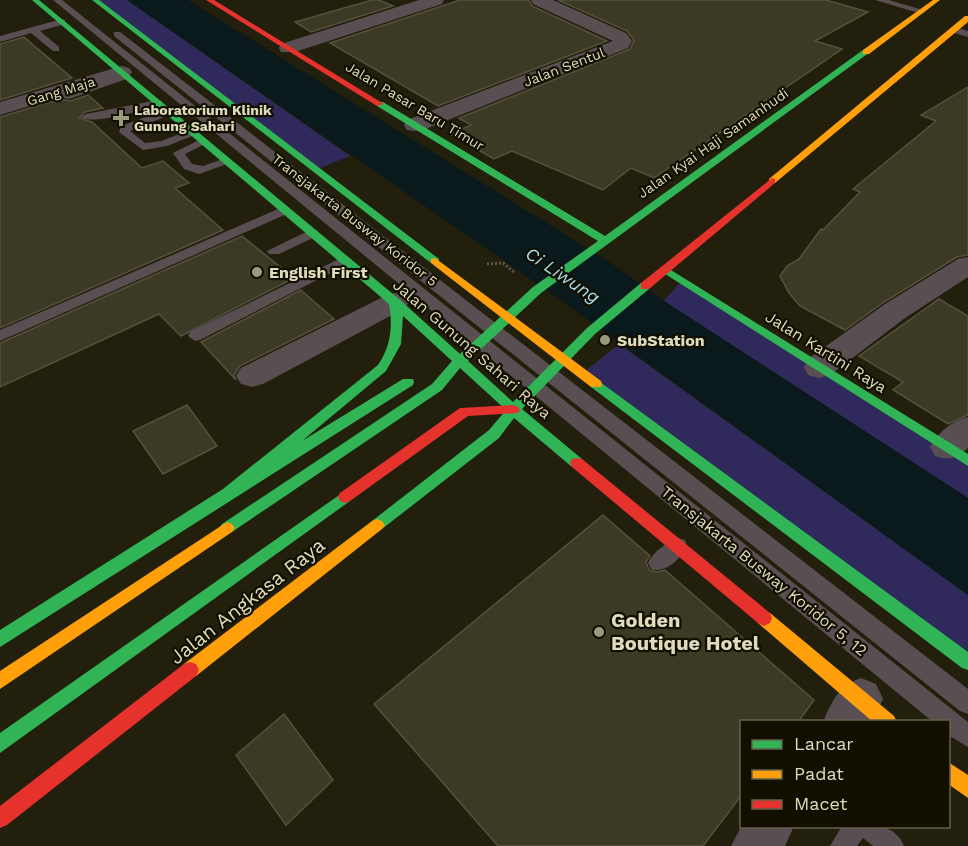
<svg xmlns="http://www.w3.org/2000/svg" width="968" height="846" font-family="'Work Sans',sans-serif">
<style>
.green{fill:#2f295c}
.water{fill:#0a191c}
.building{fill:#3c3a25;stroke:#54523d;stroke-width:1.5}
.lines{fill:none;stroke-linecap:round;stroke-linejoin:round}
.path{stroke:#5e5653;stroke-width:3;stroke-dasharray:2 2;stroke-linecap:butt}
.lane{fill:#594f52;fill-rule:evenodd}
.street{fill:#594f52;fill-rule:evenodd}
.fast{fill:#30b455;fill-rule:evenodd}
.slow{fill:#ff9f0a;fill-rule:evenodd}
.jam{fill:#e5322d;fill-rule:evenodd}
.poi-dot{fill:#9c9a7e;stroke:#120f00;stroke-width:2}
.labels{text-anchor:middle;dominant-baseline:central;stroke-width:4.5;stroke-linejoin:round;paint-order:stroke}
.far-street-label{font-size:14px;fill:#dedcbc;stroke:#120f00}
.far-poi-label{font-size:14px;font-weight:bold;fill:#dedcbc;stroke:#120f00;text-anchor:start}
.poi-label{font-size:16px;font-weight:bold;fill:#dedcbc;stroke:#120f00;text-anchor:start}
.street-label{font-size:16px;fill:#dedcbc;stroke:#120f00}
.water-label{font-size:18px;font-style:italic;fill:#a6dcf1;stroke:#120f00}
.near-street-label{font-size:20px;fill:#dedcbc;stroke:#120f00}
.near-poi-label{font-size:20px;font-weight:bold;fill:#dedcbc;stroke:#120f00;text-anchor:start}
</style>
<rect width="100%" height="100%" fill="#221f0c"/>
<!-- green -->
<g class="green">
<polygon points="95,0 127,0 350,156 318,169"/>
<polygon points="682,280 968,461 968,498 664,301"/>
<polygon points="619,344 968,595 968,662 583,373"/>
</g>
<!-- water -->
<polygon class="water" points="127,0 188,0 611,263 664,301 968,498 968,595 549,292"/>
<!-- building -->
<g class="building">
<polygon points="372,0 379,0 393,6 311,32 295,22"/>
<polygon points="460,0 529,0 532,6 607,41 438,106 330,43"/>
<polygon points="558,0 826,0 868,12 815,41 842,49 654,178 631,168 603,190 512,151 494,159 450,134 471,125 459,118 630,49 634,40 627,31"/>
<polygon points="24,37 72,78 0,100 0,44"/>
<polygon points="968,87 968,255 957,257 884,302 845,330 800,306 789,293 780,276 787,266 799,259 821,229 823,230 860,192 853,189 936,121 921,115"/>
<polygon points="88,95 103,108 85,112 79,118 92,122 142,168 163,161 189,183 175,188 223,230 0,328 0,117 60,99 70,101"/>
<polygon points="242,236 294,278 181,336 159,314 0,387 0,343"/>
<polygon points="301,290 334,319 240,366 234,375 236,380 201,342"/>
<polygon points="939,299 968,316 968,415 948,424 893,390 903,382 859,356"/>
<polygon points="187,405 217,446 163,474 133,431"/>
<polygon points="603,515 650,556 646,562 649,570 657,572 665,570 814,700 798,722 741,722 741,796 703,846 498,846 374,704"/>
<polygon points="284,714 333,780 286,825 236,755"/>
</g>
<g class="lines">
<!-- path -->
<polyline class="path" points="487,264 503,263 515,273"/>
<!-- lane -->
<g class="lane">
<polygon points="53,0 62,0 968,722 968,747 948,735 948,722 933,722"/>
<polygon points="875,0 889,0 926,11 922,14"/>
<polygon points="62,19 65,20 65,24 40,31 59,47 59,51 53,51 31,33 0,42 0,36"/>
<polygon points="954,27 968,31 968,37 951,32 950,30"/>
<polygon points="114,32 120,32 968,689 968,714 960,711 114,36"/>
<polygon points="124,75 132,77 69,99 60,97"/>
<path d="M158,100L162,101V105C146,109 92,126 81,117L86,114Z"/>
<polygon points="168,109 173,112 172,114 130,131 145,143 161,141 193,129 198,132 197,134 167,146 143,150 119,132 121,126"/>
<polygon points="203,138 209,141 207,143 185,154 192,164 203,166 226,158 232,161 230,163 199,174 184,169 173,153"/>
<polygon points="285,206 291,210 289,213 0,341 0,330"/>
<polygon points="312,229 317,230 318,233 317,236 279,254 269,254 267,251"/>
<polygon points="345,256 352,260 350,263 200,340 195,341 188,336 190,332"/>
<path d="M678,538L685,540L687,546C682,558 665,574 651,569L648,563C653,552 667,542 678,538Z"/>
<path d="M842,826C866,826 894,820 904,846H873L863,838L857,846H830Z"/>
</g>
<!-- street -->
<g class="street">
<polygon points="419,0 444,0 442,4 295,52 281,52 279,48 281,44"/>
<polygon points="531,0 553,0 626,33 632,41 628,48 423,130 415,131 407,130 404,125 407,120 613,41 533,4"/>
<polygon points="122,66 129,68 132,72 129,76 0,115 0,102"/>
<polygon points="968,257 968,277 905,318 830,375 819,378 808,375 804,367 808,359 885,304 958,259"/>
<polygon points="395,293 405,296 409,302 405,308 263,384 252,387 241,384 236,376 241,368 385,296"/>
<path d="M968,417V448C957,458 949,461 935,456L930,447C938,432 952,421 968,417Z"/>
<path d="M861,678L876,684L883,699L872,722H823C832,700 839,686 861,678Z"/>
<polygon points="742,825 742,826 794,826 785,846 731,846"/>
</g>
<!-- fast -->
<g class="fast">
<path d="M32,0H39L399,299L460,354L533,287L598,241L377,106V102H383L605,236L863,50L870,52L541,293L468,361L513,402L587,328L641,283H649V289L595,334L522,409L582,459L584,463L582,467H572L514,418L499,438L382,529L377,531L372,529L369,525L372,521L489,430L506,410L460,368L442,390L232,532L227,534L222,532L219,528L222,524L432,384L452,361L403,316L401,344L386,371L302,441L403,379H413L414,382L413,385L0,647V630L223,489L378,365C391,346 393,326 389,304Z"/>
<polygon points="92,0 99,0 439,259 439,263 431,263"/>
<polygon points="666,267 968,454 968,466 662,272 660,270"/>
<polygon points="596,379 968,652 968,670 962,668 591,387 590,384"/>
<polygon points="345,491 350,493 352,497 350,501 0,753 0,733"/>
</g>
<!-- slow -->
<g class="slow">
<polygon points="933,0 940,0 869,54 863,54 863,50"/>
<polygon points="965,16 968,16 968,22 775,183 769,183 769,179"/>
<polygon points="435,258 601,381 602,384 601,387 591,387 431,263 431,259"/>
<polygon points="377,519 382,521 385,525 382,529 196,676 190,678 184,676 181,670 184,664 372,521"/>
<polygon points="227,522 232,524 235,528 232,532 0,689 0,671"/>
<polygon points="764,610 770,613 894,716 897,722 873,722 758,623 756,618 758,613"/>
<polygon points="948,762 968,775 968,798 948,784"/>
</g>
<!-- jam -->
<g class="jam">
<polygon points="206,0 214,0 384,104 377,106"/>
<polygon points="772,178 775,179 775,183 649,289 641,289 641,283"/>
<polygon points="513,405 518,407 520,410 518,413 468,416 350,501 345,503 340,501 338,497 340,493 460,408"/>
<polygon points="577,458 582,459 770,613 772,618 770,623 764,626 758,623 572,467 570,463 572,459"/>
<polygon points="190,662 196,664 199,670 196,676 7,825 0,828 0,806 184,664"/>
</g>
</g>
<!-- markers -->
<g class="poi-dot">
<path d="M118 109h6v6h6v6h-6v6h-6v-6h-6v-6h6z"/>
<circle cx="257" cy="272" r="6"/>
<circle cx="605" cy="340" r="6"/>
<circle cx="599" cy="632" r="6"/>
</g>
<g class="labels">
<!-- far-street labels -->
<g class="far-street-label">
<text transform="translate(564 67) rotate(-21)">Jalan Sentul</text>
<text transform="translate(61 91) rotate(-17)">Gang Maja</text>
<text transform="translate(415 106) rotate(31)">Jalan Pasar Baru Timur</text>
<text transform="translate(713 143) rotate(-35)">Jalan Kyai Haji Samanhudi</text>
<text transform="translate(355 220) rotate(38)">Transjakarta Busway Koridor 5</text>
</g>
<!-- far-poi labels -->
<g class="far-poi-label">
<text x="134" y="110">Laboratorium Klinik<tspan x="134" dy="16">Gunung Sahari</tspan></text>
</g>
<!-- poi labels -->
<g class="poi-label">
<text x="269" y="272">English First</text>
<text x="617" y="340">SubStation</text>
</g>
<!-- street labels -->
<g class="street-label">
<text transform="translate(472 349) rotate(41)">Jalan Gunung Sahari Raya</text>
<text transform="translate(826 352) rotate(32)">Jalan Kartini Raya</text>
<text transform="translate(764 571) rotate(39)">Transjakarta Busway Koridor 5, 12</text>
</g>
<!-- water labels -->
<g class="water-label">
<text transform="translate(563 275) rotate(34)">Ci Liwung</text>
</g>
<!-- near-street labels -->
<g class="near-street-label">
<text transform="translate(247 601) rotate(-38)">Jalan Angkasa Raya</text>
</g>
<!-- near-poi labels -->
<g class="near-poi-label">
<text x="611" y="620">Golden<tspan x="611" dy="23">Boutique Hotel</tspan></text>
</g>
</g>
<!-- legend -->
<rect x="740" y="720" width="210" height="108" fill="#120f00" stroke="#64614b" stroke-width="1.5"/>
<rect x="752" y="740" width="30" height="9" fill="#30b455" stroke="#64614b" stroke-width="1.5"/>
<text x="794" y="750" font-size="18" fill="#dedcbc">Lancar</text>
<rect x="752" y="770" width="30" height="9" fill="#ff9f0a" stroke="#64614b" stroke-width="1.5"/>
<text x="794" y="780" font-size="18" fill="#dedcbc">Padat</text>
<rect x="752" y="800" width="30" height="9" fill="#e5322d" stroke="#64614b" stroke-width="1.5"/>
<text x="794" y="810" font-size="18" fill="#dedcbc">Macet</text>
</svg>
